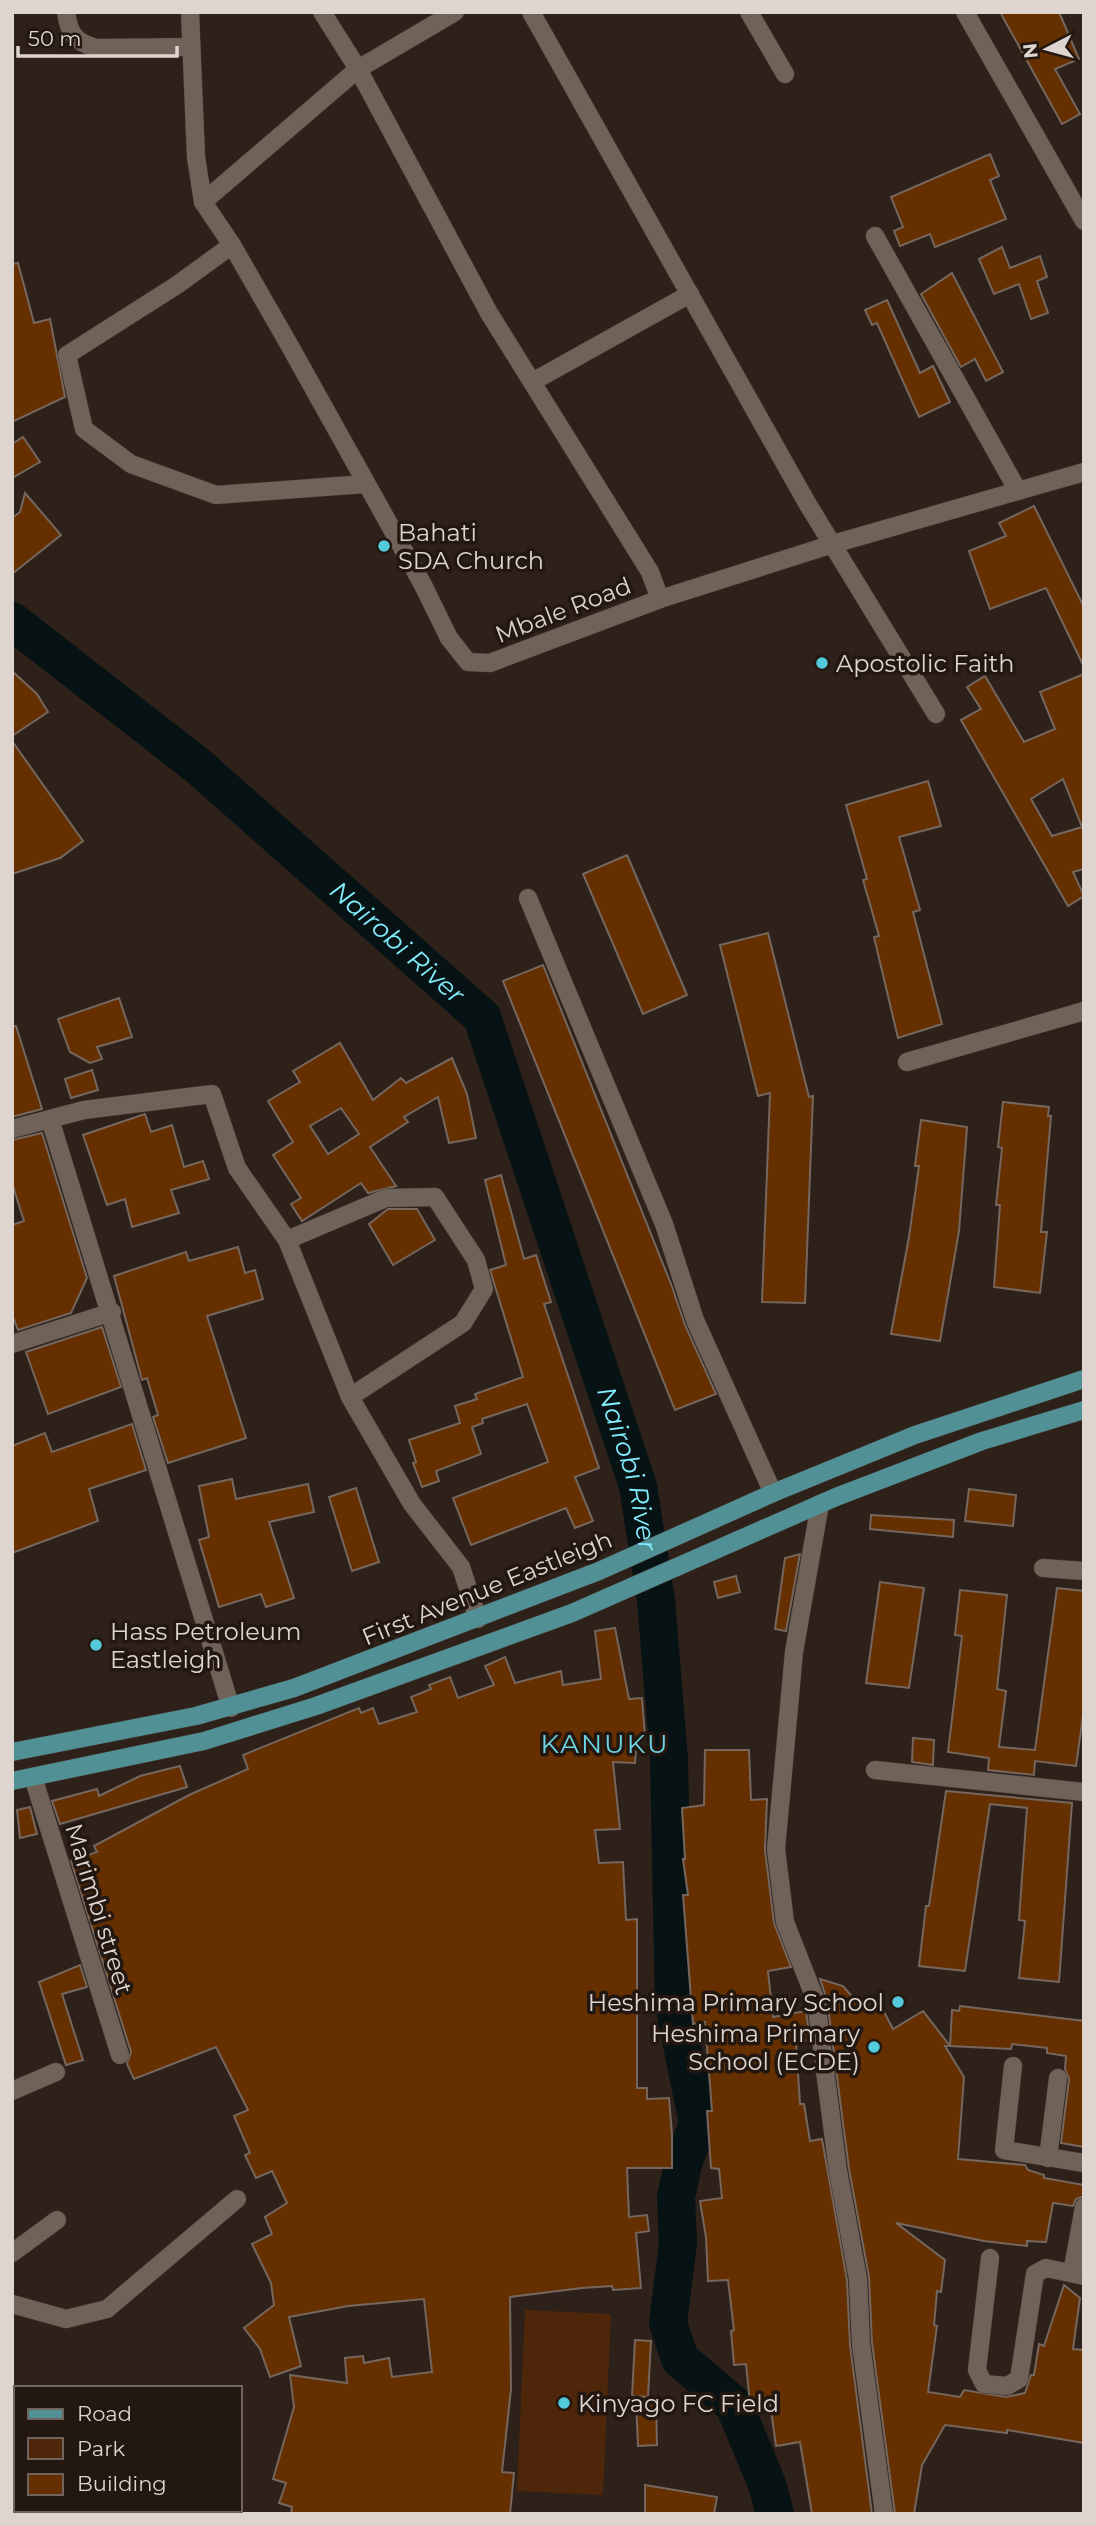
<svg xmlns="http://www.w3.org/2000/svg" width="1096" height="2526" font-family="Montserrat,sans-serif">
<style>
.green{fill:#4e270a}
.lines{fill:none;stroke-linecap:round;stroke-linejoin:round}
.river{stroke:#061214;stroke-width:38}
.building{fill:#652f00;stroke:#75675e;stroke-width:2;fill-rule:evenodd}
.minor-casing{stroke:#453b36;stroke-width:19}
.major-casing{stroke:#453b36;stroke-width:19}
.minor{stroke:#716259;stroke-width:18}
.major{stroke:#519196;stroke-width:18}
.poi-dot{fill:#53cbdb;stroke:#231811;stroke-width:2.5}
.labels{text-anchor:middle;dominant-baseline:central;stroke-width:7;stroke-linejoin:round;paint-order:stroke}
.poi-label{font-size:24px;fill:#ded5d0;stroke:#231811;text-anchor:start}
.street-label{font-size:24px;fill:#ded5d0;stroke:#231811}
.water-label{font-size:26px;font-style:italic;fill:#83ecfb;stroke:#231811}
.neighbourhood-label{font-size:26px;letter-spacing:2px;fill:#6bd5e4;stroke:#231811}
</style>
<rect width="100%" height="100%" fill="#2d211a"/>
<!-- green -->
<polygon class="green" points="525,2310 611,2314 603,2495 517,2491"/>
<g class="lines">
<!-- river -->
<path class="river" id="s1" d="M12,621L198,766L482,1017L638,1486L656,1601L669,1758L674,2005L698,2124L684,2160L676,2197L678,2243L668,2323L680,2359L734,2405L767,2484L775,2514"/>
</g>
<!-- building -->
<g class="building">
<polygon points="1000,12 1059,12 1079,59 1055,69 1080,114 1062,124"/>
<polygon points="990,154 999,176 990,180 1006,219 935,247 930,234 900,246 894,231 903,227 891,197"/>
<polygon points="1002,247 1010,268 1040,256 1047,277 1037,281 1048,313 1031,319 1019,284 994,294 979,259"/>
<polygon points="18,263 34,323 50,319 65,397 12,422 12,264"/>
<polygon points="952,273 1003,372 986,381 975,359 961,367 921,294"/>
<polygon points="887,300 920,373 933,366 950,402 919,417 877,323 872,325 865,310"/>
<polygon points="23,437 40,462 12,478 12,444"/>
<polygon points="25,493 61,535 12,574 12,518 20,512"/>
<polygon points="1034,506 1084,607 1084,667 1046,588 990,609 969,551 1006,536 999,523"/>
<polygon points="12,671 37,694 48,712 12,736"/>
<path d="M1084,674V869L1073,872L1084,896L1068,906L961,720L981,709L967,687L985,676L1024,742L1055,729L1040,692ZM1063,779L1082,827L1052,836L1031,799Z"/>
<polygon points="12,741 83,841 60,858 12,874"/>
<polygon points="928,781 941,826 899,837 920,910 913,912 942,1024 898,1038 874,937 879,936 863,880 867,879 846,805"/>
<polygon points="627,855 687,995 643,1014 583,874"/>
<polygon points="768,933 809,1097 813,1096 805,1303 762,1302 770,1093 758,1096 720,945"/>
<polygon points="543,965 671,1284 685,1325 716,1394 675,1410 503,981"/>
<polygon points="119,998 132,1037 97,1047 102,1059 90,1063 70,1052 58,1019"/>
<polygon points="12,1026 16,1026 42,1109 12,1117"/>
<path d="M340,1043L373,1100L401,1078L406,1083L452,1058L467,1094L476,1138L449,1143L438,1097L404,1117L408,1122L370,1147L396,1186L368,1193L361,1183L302,1221L291,1204L301,1198L273,1155L293,1142L268,1101L300,1082L293,1071ZM341,1108L359,1134L328,1154L310,1126Z"/>
<polygon points="92,1070 98,1090 71,1098 65,1079"/>
<polygon points="1003,1102 1049,1107 1048,1116 1051,1116 1041,1232 1047,1232 1040,1293 994,1287 1000,1205 996,1205 1002,1148 998,1147"/>
<polygon points="145,1114 151,1132 172,1125 184,1167 203,1161 209,1179 171,1190 179,1213 132,1227 125,1199 107,1205 83,1135"/>
<polygon points="921,1120 967,1127 959,1231 940,1341 891,1334 909,1237 919,1166 915,1166"/>
<polygon points="42,1133 87,1278 71,1313 18,1330 12,1314 12,1225 24,1221 12,1183 12,1140"/>
<polygon points="501,1175 524,1259 536,1255 551,1302 544,1304 599,1468 575,1477 593,1521 575,1528 566,1508 471,1545 453,1498 548,1462 527,1404 482,1419 483,1423 472,1427 481,1454 436,1471 439,1481 422,1487 413,1463 416,1462 409,1440 460,1423 455,1406 477,1399 475,1394 523,1377 490,1270 506,1265 485,1180"/>
<polygon points="388,1209 417,1209 435,1240 393,1265 369,1224"/>
<polygon points="238,1247 245,1273 255,1270 263,1299 207,1316 246,1438 168,1463 153,1417 158,1415 147,1378 142,1380 114,1276 186,1252 189,1261"/>
<polygon points="102,1327 121,1387 48,1414 26,1352"/>
<polygon points="132,1424 146,1470 89,1489 98,1521 12,1553 12,1446 45,1433 52,1452"/>
<polygon points="232,1479 236,1499 308,1484 314,1512 269,1522 294,1598 266,1607 261,1594 219,1607 199,1540 209,1537 199,1486"/>
<polygon points="356,1488 379,1562 352,1571 329,1497"/>
<polygon points="969,1489 1016,1495 1013,1526 965,1521"/>
<polygon points="871,1515 954,1520 953,1537 870,1529"/>
<polygon points="800,1554 786,1631 775,1629 785,1558"/>
<polygon points="736,1576 740,1592 718,1598 714,1582"/>
<polygon points="880,1582 924,1588 909,1688 866,1683"/>
<polygon points="1057,1588 1084,1591 1084,1709 1076,1766 1035,1761 1034,1775 988,1770 989,1758 948,1752 962,1636 955,1635 960,1590 1007,1595 997,1689 1006,1691 999,1747 1035,1750"/>
<polygon points="615,1628 629,1699 642,1698 645,1737 637,1738 635,1763 613,1762 620,1829 595,1830 599,1863 623,1862 626,1920 637,1919 637,2088 647,2088 647,2099 669,2098 672,2135 672,2168 627,2168 629,2217 647,2215 649,2231 636,2233 641,2288 613,2290 612,2286 582,2288 510,2297 511,2389 502,2472 514,2473 510,2514 291,2514 292,2507 279,2503 286,2483 273,2479 294,2407 290,2375 347,2383 345,2358 363,2356 364,2363 389,2358 392,2377 432,2372 424,2299 348,2306 289,2317 301,2366 270,2377 260,2349 244,2328 274,2305 271,2283 252,2244 272,2234 265,2217 287,2203 272,2171 256,2178 245,2155 250,2153 234,2116 248,2110 216,2047 134,2079 127,2064 131,2052 71,1861 97,1852 94,1846 189,1795 248,1769 243,1755 359,1708 361,1713 373,1708 379,1724 417,1712 411,1697 431,1689 429,1685 450,1677 458,1698 494,1685 485,1666 505,1657 515,1683 561,1671 563,1685 601,1679 595,1631"/>
<polygon points="913,1738 934,1740 933,1765 912,1762"/>
<polygon points="705,1750 749,1750 751,1800 767,1799 765,1850 774,1923 791,1967 768,1971 773,2017 806,2011 810,2040 796,2042 800,2104 804,2104 810,2141 822,2139 847,2280 850,2345 872,2514 812,2514 800,2442 776,2446 770,2403 750,2404 746,2364 734,2365 731,2331 734,2330 728,2280 708,2281 706,2237 700,2201 722,2198 719,2169 711,2168 707,2111 712,2111 705,2022 693,2024 683,1895 688,1895 683,1859 685,1859 682,1808 704,1805"/>
<polygon points="180,1766 187,1787 60,1824 52,1801 97,1789 99,1796 140,1776"/>
<polygon points="946,1791 1072,1803 1059,1982 1019,1978 1025,1921 1019,1920 1027,1808 990,1804 965,1971 919,1966 926,1906 929,1906"/>
<polygon points="30,1807 37,1834 20,1838 17,1810"/>
<polygon points="80,1965 87,1987 62,1994 83,2060 66,2065 39,1982"/>
<polygon points="820,1979 843,1986 855,2000 867,2002 869,2008 882,2008 893,2029 923,2011 950,2046 945,2046 964,2077 958,2159 1025,2165 1028,2170 1044,2175 1044,2178 1084,2185 1084,2196 1076,2199 1073,2206 1053,2203 1046,2242 1027,2241 1027,2246 984,2241 896,2223 945,2260 941,2292 937,2291 934,2325 937,2326 928,2392 960,2397 964,2390 1006,2397 1025,2393 1031,2375 1034,2375 1039,2344 1044,2346 1064,2285 1080,2298 1073,2349 1084,2350 1084,2443 1007,2430 1007,2433 945,2425 922,2465 914,2514 895,2514 872,2343 869,2277 849,2169 827,2000"/>
<polygon points="960,2006 1084,2021 1084,2147 1061,2143 1069,2079 1065,2069 1066,2056 1047,2053 1047,2048 1012,2044 1011,2049 950,2046 952,2010 959,2011"/>
<polygon points="635,2340 651,2341 648,2397 632,2396"/>
<polygon points="656,2400 657,2445 638,2446 636,2401"/>
<polygon points="645,2485 717,2497 714,2514 645,2514"/>
</g>
<g class="lines">
<defs>
<g id="minor">
<path d="M66,12C69,34 75,42 96,48L191,47"/>
<polyline points="190,12 196,157 203,202 232,245 291,348 423,585 449,638 468,662 490,663 660,599 833,544 1084,472"/>
<polyline points="322,12 358,69 489,313 650,572 660,599"/>
<polyline points="531,12 807,503 936,714"/>
<polyline points="749,12 785,74"/>
<polyline points="965,12 1084,221"/>
<polyline points="203,202 358,69 455,12"/>
<polyline points="875,236 1018,491"/>
<polyline points="232,245 177,285 67,355 84,429 131,464 216,495 365,484"/>
<polyline points="532,382 690,294"/>
<polyline points="528,898 664,1224 695,1320 773,1493"/>
<polyline points="907,1062 1084,1011"/>
<polyline points="50,1119 231,1708"/>
<polyline points="12,1129 84,1110 212,1094 237,1168 287,1240 350,1397 412,1504 461,1567 478,1619"/>
<polyline points="287,1240 386,1198 435,1197 476,1260 484,1289 463,1323 350,1397"/>
<polyline points="12,1344 112,1312"/>
<polyline points="820,1504 794,1652 776,1849 785,1922 816,2001 838,2171 858,2279 861,2344 884,2514"/>
<polyline points="1043,1568 1084,1571"/>
<polyline points="875,1770 1084,1792"/>
<polyline points="33,1777 120,2055"/>
<polyline points="1013,2066 1004,2150 1084,2163"/>
<polyline points="12,2091 56,2072"/>
<polyline points="1048,2158 1058,2078"/>
<polyline points="12,2253 57,2220"/>
<polyline points="990,2258 977,2370 984,2384 1007,2386 1019,2379 1035,2274 1046,2268 1084,2276"/>
<polyline points="1072,2273 1084,2207"/>
<polyline points="12,2304 66,2319 107,2309 237,2199"/>
</g>
<g id="major">
<polyline points="12,1752 196,1716 294,1688 599,1571 773,1493 915,1435 1084,1379"/>
<polyline points="12,1781 204,1741 316,1706 572,1613 836,1497 982,1441 1084,1410"/>
</g>
</defs>
<!-- minor casing -->
<use href="#minor" class="minor-casing"/>
<!-- major casing -->
<use href="#major" class="major-casing"/>
<!-- minor -->
<use href="#minor" class="minor"/>
<!-- major -->
<use href="#major" class="major"/>
</g>
<!-- markers -->
<g class="poi-dot">
<circle cx="384" cy="546" r="7"/>
<circle cx="822" cy="663" r="7"/>
<circle cx="96" cy="1645" r="7"/>
<circle cx="898" cy="2002" r="7"/>
<circle cx="874" cy="2047" r="7"/>
<circle cx="564" cy="2403" r="7"/>
</g>
<g class="labels">
<!-- poi labels -->
<g class="poi-label">
<text x="398" y="532">Bahati<tspan x="398" dy="28">SDA Church</tspan></text>
<text x="836" y="663">Apostolic Faith</text>
<text x="110" y="1631">Hass Petroleum<tspan x="110" dy="28">Eastleigh</tspan></text>
<text x="884" y="2002" text-anchor="end">Heshima Primary School</text>
<text x="860" y="2033" text-anchor="end">Heshima Primary<tspan x="860" dy="28">School (ECDE)</tspan></text>
<text x="578" y="2403">Kinyago FC Field</text>
</g>
<!-- street labels -->
<g class="street-label">
<text transform="translate(563 610) rotate(-21)">Mbale Road</text>
<text transform="translate(487 1588) rotate(-22)">First Avenue Eastleigh</text>
<text transform="translate(99 1909) rotate(73)">Marimbi street</text>
</g>
<!-- water labels -->
<g class="water-label">
<text stroke="none"><textPath href="#s1" startOffset="502">Nairobi River</textPath></text>
<text stroke="none"><textPath href="#s1" startOffset="1090">Nairobi River</textPath></text>
</g>
<!-- neighbourhood labels -->
<g class="neighbourhood-label">
<text x="605" y="1744">KANUKU</text>
</g>
</g>
<!-- border -->
<rect width="1096" height="2526" fill="none" stroke="#ded5d0" stroke-width="28"/>
<!-- legend -->
<rect x="14" y="2386" width="228" height="126" fill="#231811" stroke="#6e645d" stroke-width="2"/>
<rect x="28" y="2409" width="35" height="10" fill="#519196" stroke="#6e645d" stroke-width="2"/>
<text x="77" y="2421" font-size="21" fill="#ded5d0">Road</text>
<rect x="28" y="2438" width="35" height="21" fill="#4e270a" stroke="#6e645d" stroke-width="2"/>
<text x="77" y="2456" font-size="21" fill="#ded5d0">Park</text>
<rect x="28" y="2474" width="35" height="21" fill="#652f00" stroke="#6e645d" stroke-width="2"/>
<text x="77" y="2491" font-size="21" fill="#ded5d0">Building</text>
<!-- north arrow -->
<g transform="translate(1047 49) rotate(264)" stroke="#231811" stroke-width="5" paint-order="stroke">
<path d="M0-5L12 26L0 18L-12 26Z" fill="#ded5d0"/>
<text y="-10" font-size="19" font-weight="bold" text-anchor="middle" fill="#ded5d0">N</text>
</g>
<!-- scale -->
<path d="M18 46v10h159v-10" fill="none" stroke="#ded5d0" stroke-width="3.5"/>
<text x="28" y="46" font-size="21" fill="#ded5d0" stroke="#231811" stroke-width="5" paint-order="stroke">50 m</text>
</svg>
